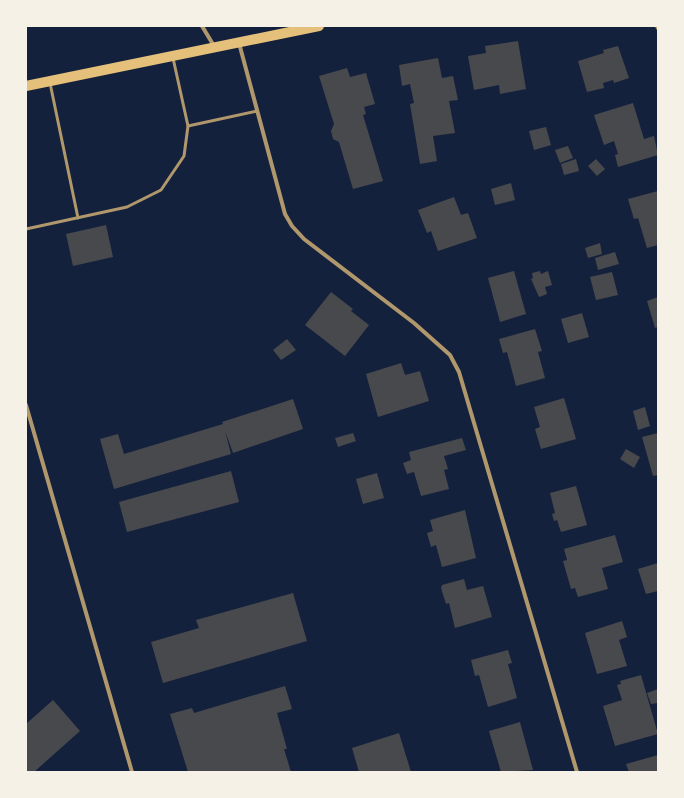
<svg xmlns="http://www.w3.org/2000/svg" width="684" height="798" font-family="'DejaVu Sans',sans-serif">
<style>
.building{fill:#48494c}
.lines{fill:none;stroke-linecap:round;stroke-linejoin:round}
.service{stroke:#b1986c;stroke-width:3}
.minor{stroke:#b1986c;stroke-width:4}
.primary{stroke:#e5c07b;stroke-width:10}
</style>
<rect width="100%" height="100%" fill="#14213d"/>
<!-- building -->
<g class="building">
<polygon points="518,41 526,89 500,94 499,85 474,90 468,56 486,53 485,46"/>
<polygon points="618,46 629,78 614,83 613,80 603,83 604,88 587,92 578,61 604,53 603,50"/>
<polygon points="438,58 442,78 453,76 458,100 449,101 455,133 433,136 437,161 420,164 410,104 414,103 410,84 402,86 399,65"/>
<polygon points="347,68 350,77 366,73 375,104 364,107 366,114 363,115 383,181 353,189 339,142 333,139 331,131 334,124 319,76"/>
<polygon points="633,103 644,139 654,136 658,155 618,167 615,155 618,154 614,141 604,145 594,115"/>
<polygon points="546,127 551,145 534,150 529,131"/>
<polygon points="568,146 573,158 560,163 555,150"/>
<polygon points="576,159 579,171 564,175 561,164"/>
<polygon points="596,159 605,169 597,176 588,166"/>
<polygon points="511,183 515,200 495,205 491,189"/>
<polygon points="658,191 658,245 647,248 638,218 634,219 628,199"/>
<polygon points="454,197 461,215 468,213 477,238 438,251 431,231 427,233 418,210"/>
<polygon points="106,225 113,257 73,266 66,234"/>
<polygon points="600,243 602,254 588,258 585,248"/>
<polygon points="615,252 619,264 598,270 595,258"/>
<polygon points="514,271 526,314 500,322 488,278"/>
<polygon points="540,271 541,274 548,271 552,285 545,287 547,294 539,297 531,279 533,278 532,273"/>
<polygon points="612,272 618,295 596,300 590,277"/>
<polygon points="331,292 353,309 351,311 369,325 345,356 305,325"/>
<polygon points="658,297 658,327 655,328 647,301"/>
<polygon points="582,313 589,337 568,343 561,319"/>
<polygon points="535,329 542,351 538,352 545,378 516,386 507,352 503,353 499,339"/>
<polygon points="287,339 296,350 281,360 273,350"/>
<polygon points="401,363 405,375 420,371 429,401 378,417 366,374"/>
<polygon points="564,398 576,439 541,449 535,429 540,427 534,407"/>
<polygon points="293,399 303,429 233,453 225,431 231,454 114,489 100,439 118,434 124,454 223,424 222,422"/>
<polygon points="645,407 650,426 638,430 633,411"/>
<polygon points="353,433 356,441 338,447 335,438"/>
<polygon points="658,433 658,475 653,476 642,437"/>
<polygon points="462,438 466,450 444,456 448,469 444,470 449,489 421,496 414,472 407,474 403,463 411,460 409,452"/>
<polygon points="626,449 640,457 634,468 620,459"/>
<polygon points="231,471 239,502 127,532 119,502"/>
<polygon points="377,473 384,498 363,504 356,479"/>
<polygon points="576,486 587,525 561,532 557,520 554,521 552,514 555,513 550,493"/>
<polygon points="465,510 476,558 442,567 436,545 431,547 427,533 433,531 430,520"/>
<polygon points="615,535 623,562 602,568 608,589 578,597 575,588 571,589 563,561 567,560 564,549"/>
<polygon points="658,563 658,591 646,594 638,569"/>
<polygon points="464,579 467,590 483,586 492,617 455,628 449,603 446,604 441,588 442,585"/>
<polygon points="293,593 307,641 163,683 151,642 199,628 196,620"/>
<polygon points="622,621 627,637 619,640 627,666 597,674 585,633"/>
<polygon points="508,650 512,663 508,664 517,698 488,707 479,675 475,676 471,660"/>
<polygon points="641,675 658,734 615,746 603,706 622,700 617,685 621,684 620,681"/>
<polygon points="285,686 292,709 277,713 287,749 284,749 291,772 188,772 170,714 192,708 194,713"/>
<polygon points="658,689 658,703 651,704 647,693"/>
<polygon points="53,700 80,731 34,772 26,772 26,724"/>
<polygon points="520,722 533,770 501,772 489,731"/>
<polygon points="399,733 411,772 359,772 352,748"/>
<polygon points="658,755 658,772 629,772 626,764"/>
</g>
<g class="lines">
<!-- service -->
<g class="service">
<polyline points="50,83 78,218"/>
<polyline points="188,126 257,111"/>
<polyline points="26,229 127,207 161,190 184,156 188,126 173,58"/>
</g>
<!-- minor -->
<g class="minor">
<polyline points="202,26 214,46"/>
<polyline points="657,26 658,28"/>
<polyline points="239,43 285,214 292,226 304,239 414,323 450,355 459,372 577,772"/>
<polyline points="26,405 132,772"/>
</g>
<!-- primary -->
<polyline class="primary" points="26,86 319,26"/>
</g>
<!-- border -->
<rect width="684" height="798" fill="none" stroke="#f6f1e7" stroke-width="54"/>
</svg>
